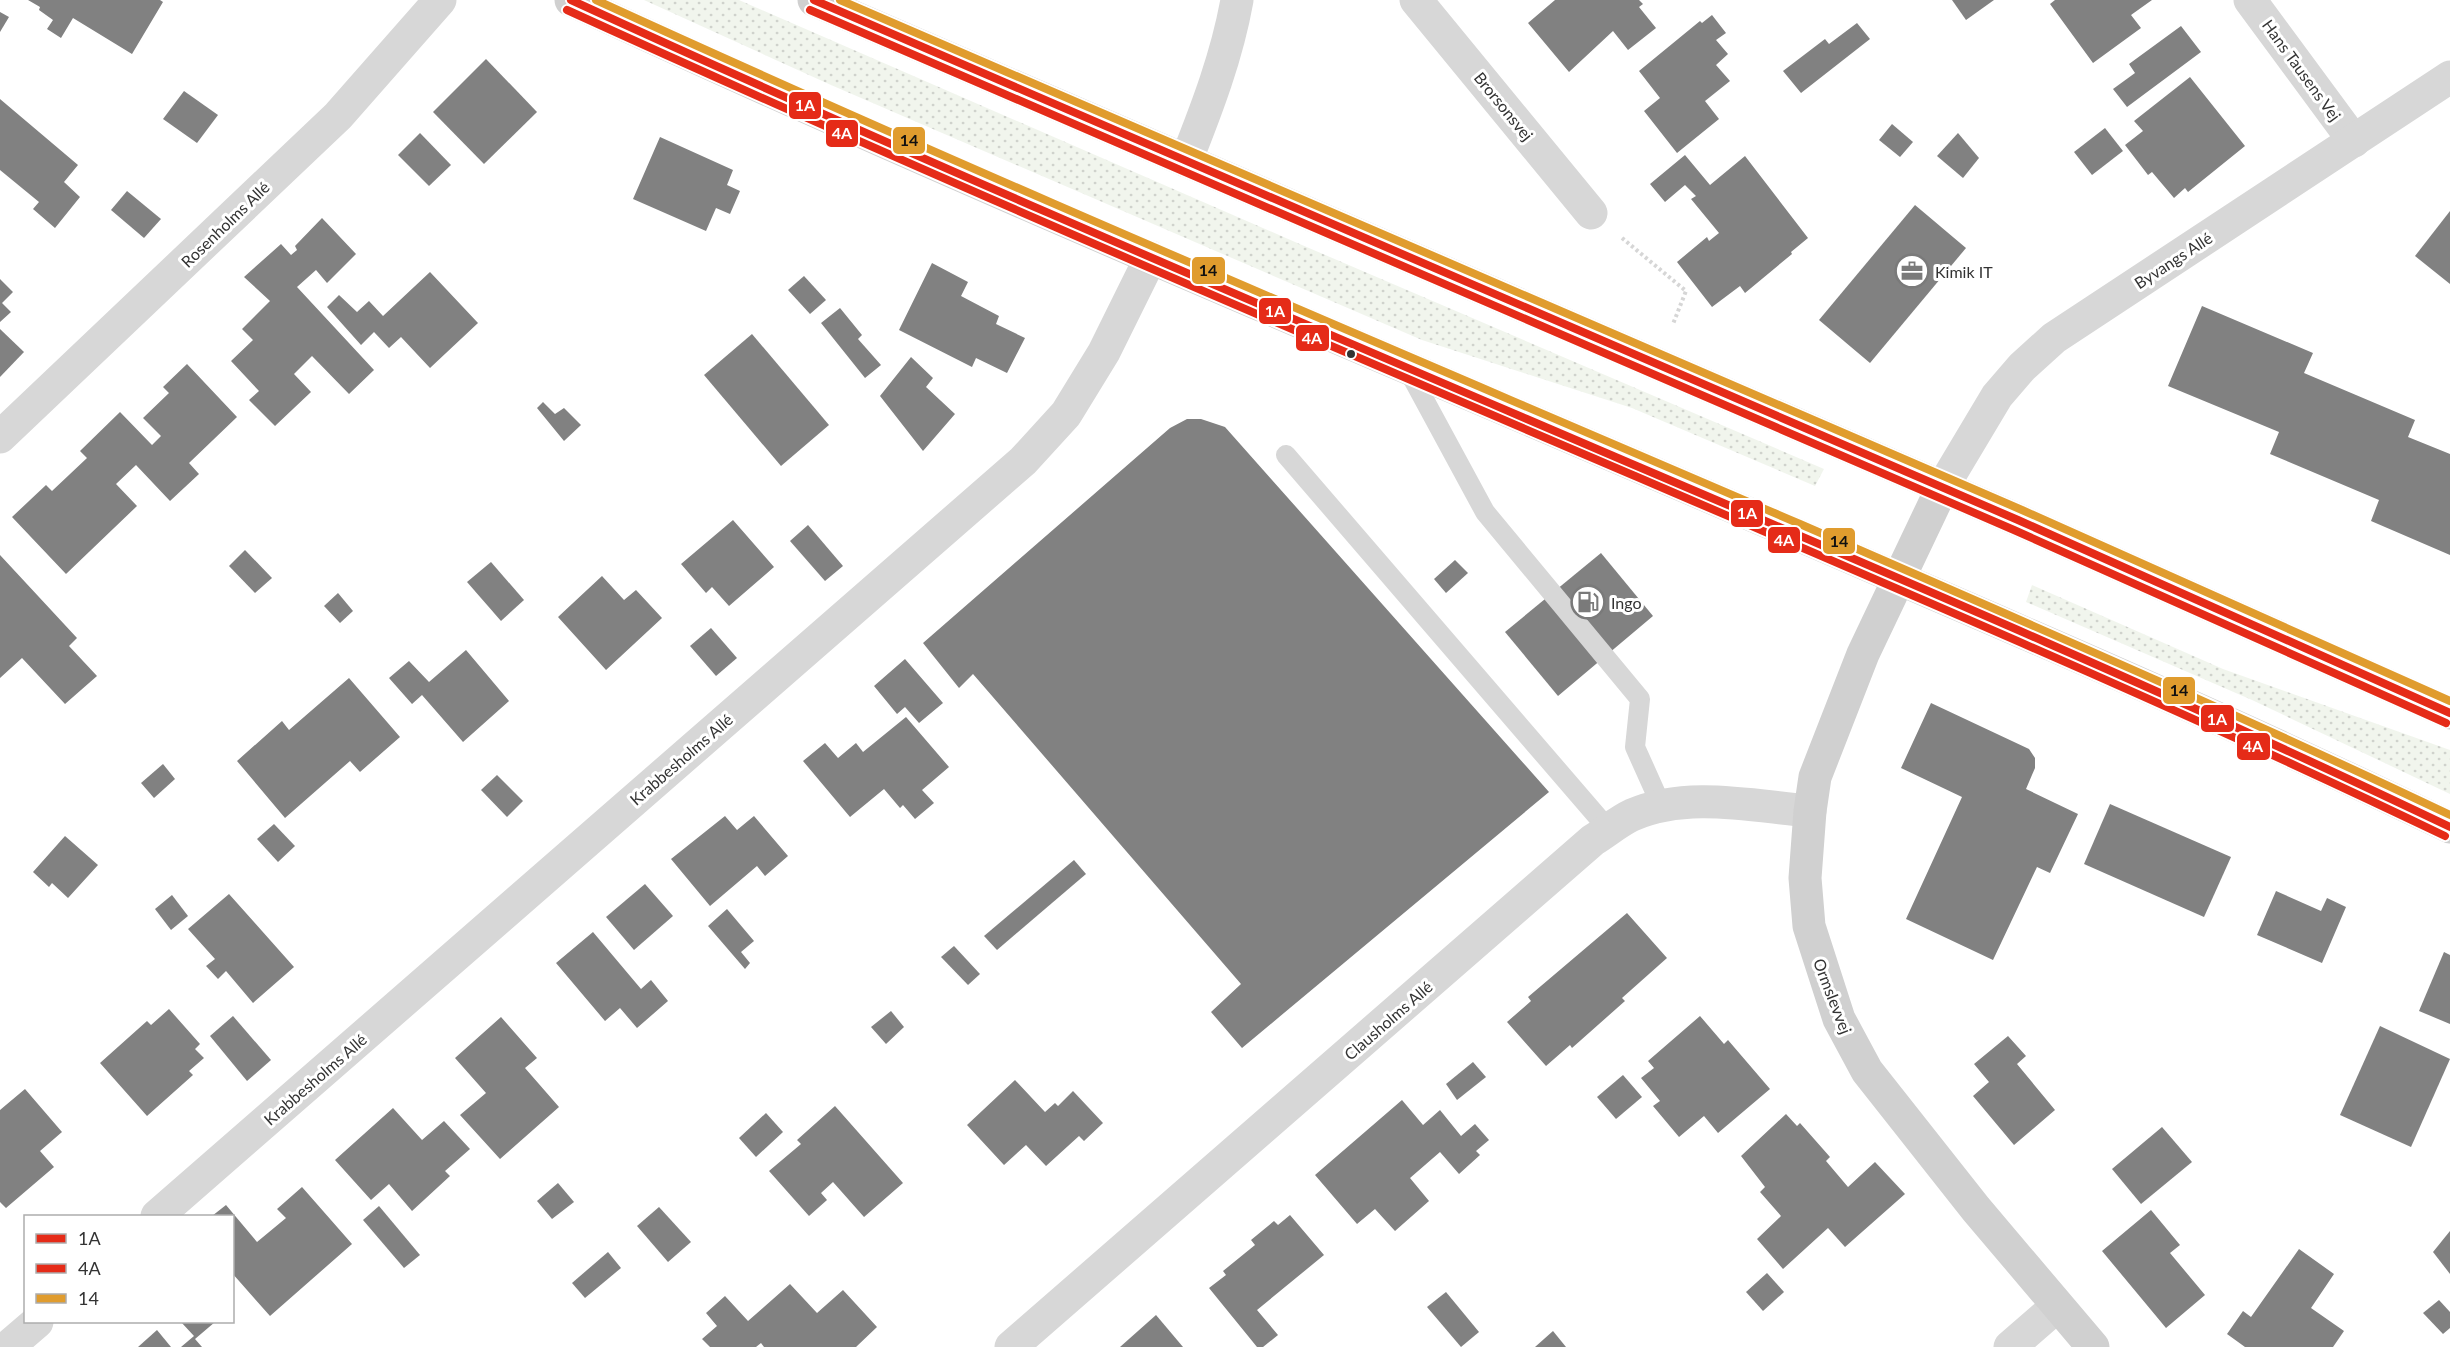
<svg xmlns="http://www.w3.org/2000/svg" width="2450" height="1347" font-family="Lato,sans-serif">
<style>
.grass{fill:url(#grass-dots)}
.building{fill:#818181}
.lines{fill:none;stroke-linecap:round;stroke-linejoin:round}
.path{stroke:#d6d6d6;stroke-width:4;stroke-dasharray:3 3;stroke-linecap:butt}
.lane{stroke:#d7d7d7;stroke-width:20}
.street{stroke:#d7d7d7;stroke-width:33}
.secondary{stroke:#d0d0d0;stroke-width:33}
.bus-1-casing{stroke:#fff;stroke-width:12}
.bus-2-casing{stroke:#fff;stroke-width:12}
.bus-3-casing{stroke:#fff;stroke-width:12}
.bus-1{stroke:#e52b18;stroke-width:8}
.bus-2{stroke:#e52b18;stroke-width:8}
.bus-3{stroke:#e09c2e;stroke-width:8}
.bus-dot{fill:#333;stroke:#fff;stroke-width:2}
.labels{text-anchor:middle;dominant-baseline:central;stroke-width:6;stroke-linejoin:round;paint-order:stroke}
.street-label{font-size:16px;fill:#333;stroke:#fff}
.poi-label{font-size:16px;fill:#333;stroke:#fff;text-anchor:start}
.line-badge{stroke:#fff;stroke-width:2}
.badge-label{font-size:16px;text-anchor:middle;font-weight:bold;fill:#fff}
.pale-badge-label{font-size:16px;text-anchor:middle;font-weight:bold;fill:#111}
</style>
<defs>
<pattern id="grass-dots" width="8" height="8" patternUnits="userSpaceOnUse" patternTransform="scale(1.5)"><rect width="8" height="8" fill="#f1f5ed"/><path d="M2 2h.1M6 6h.1" fill="none" stroke="#cfd2cc" stroke-width="1.8" stroke-linecap="round"/></pattern>
</defs>
<rect width="100%" height="100%" fill="#fff"/>
<!-- grass -->
<g class="grass">
<polygon points="644,0 739,0 1295,242 1824,469 1815,486 1632,408 1422,340 831,85"/>
<polygon points="2032,585 2223,669 2450,750 2450,794 2252,700 2026,602"/>
</g>
<!-- building -->
<g class="building">
<polygon points="28,0 160,0 163,2 132,54 73,18 61,38 47,29 53,20 39,10 40,7"/>
<polygon points="1555,0 1639,0 1643,4 1639,7 1656,28 1628,50 1613,31 1569,72 1528,23"/>
<polygon points="1952,0 1994,0 1966,20"/>
<polygon points="2055,0 2152,0 2131,15 2141,28 2093,63 2050,4"/>
<polygon points="0,12 9,17 0,32"/>
<polygon points="1712,15 1726,33 1716,40 1728,54 1716,65 1730,81 1705,101 1719,119 1677,153 1644,111 1660,98 1639,71 1700,21 1702,23"/>
<polygon points="1857,23 1870,39 1801,93 1783,71 1825,39 1829,44"/>
<polygon points="2181,26 2201,52 2127,107 2113,89 2135,73 2129,64"/>
<polygon points="486,59 537,112 484,164 433,112"/>
<polygon points="2190,77 2245,146 2188,192 2185,188 2174,198 2152,172 2148,175 2125,145 2143,131 2134,121"/>
<polygon points="184,91 218,115 197,143 163,119"/>
<polygon points="0,99 78,165 64,182 80,197 55,228 33,209 39,202 0,170"/>
<polygon points="1892,124 1913,142 1900,157 1879,140"/>
<polygon points="2105,128 2123,151 2092,175 2074,152"/>
<polygon points="420,133 451,165 429,186 398,155"/>
<polygon points="1958,133 1979,158 1963,178 1937,156"/>
<polygon points="660,137 733,170 727,185 740,191 730,214 716,208 706,231 633,199"/>
<polygon points="1685,155 1710,185 1745,156 1808,238 1791,252 1792,254 1745,293 1740,286 1712,307 1677,262 1707,237 1709,241 1719,233 1691,199 1696,196 1685,185 1665,202 1650,184"/>
<polygon points="127,191 161,219 144,238 111,210"/>
<polygon points="1915,205 1966,248 1870,363 1819,320"/>
<polygon points="2450,211 2450,284 2415,256"/>
<polygon points="322,218 356,254 327,283 316,270 297,287 374,370 349,394 312,356 294,374 311,392 275,426 249,400 259,391 231,361 253,340 242,329 270,301 244,277 281,244 291,255 297,250 295,246"/>
<polygon points="932,263 968,282 961,296 999,316 996,324 1025,338 1007,373 976,358 972,367 899,330"/>
<polygon points="430,272 478,323 430,368 401,337 389,348 374,332 361,345 327,307 339,295 357,312 369,301 383,316"/>
<polygon points="804,276 826,300 810,314 788,290"/>
<polygon points="0,279 13,292 2,303 11,312 0,322"/>
<polygon points="2202,306 2313,353 2304,373 2415,420 2408,437 2450,454 2450,555 2371,521 2379,500 2270,454 2279,432 2168,386"/>
<polygon points="840,308 862,335 858,339 881,365 865,378 821,323"/>
<polygon points="0,329 24,352 0,377"/>
<polygon points="752,334 829,425 781,466 704,375"/>
<polygon points="911,357 933,378 926,387 955,414 923,451 880,396"/>
<polygon points="187,364 237,417 189,463 199,474 170,501 136,465 116,484 137,506 66,574 12,517 46,485 52,491 87,458 80,451 120,412 152,445 161,436 143,418 169,393 163,387"/>
<polygon points="543,402 555,414 564,408 581,425 564,441 537,408"/>
<polygon points="1187,419 1201,419 1225,427 1549,792 1242,1048 1211,1012 1241,984 973,674 959,688 923,643 1170,428"/>
<polygon points="733,520 774,567 729,606 712,587 706,593 681,564"/>
<polygon points="808,525 843,566 825,581 790,541"/>
<polygon points="245,550 272,578 255,593 229,566"/>
<polygon points="1601,553 1653,616 1558,696 1505,632"/>
<polygon points="0,555 77,638 69,646 97,676 65,704 22,658 0,678"/>
<polygon points="1455,560 1468,573 1446,593 1434,579"/>
<polygon points="491,562 524,600 501,621 467,582"/>
<polygon points="602,576 624,600 636,590 662,618 606,670 558,617"/>
<polygon points="338,593 353,611 340,623 324,606"/>
<polygon points="711,628 737,658 716,676 690,646"/>
<polygon points="466,650 509,701 463,742 422,695 412,704 389,678 409,661 429,682"/>
<polygon points="905,659 943,703 919,723 905,707 897,714 874,686"/>
<polygon points="349,678 400,737 360,772 350,761 285,818 237,761 282,721 289,730"/>
<polygon points="1931,703 2029,749 2035,758 2035,768 2026,789 2078,814 2050,873 2037,867 1993,960 1906,919 1962,797 1901,768"/>
<polygon points="906,717 949,767 922,790 934,803 915,819 903,805 900,808 884,789 850,817 803,761 825,743 838,758 856,743 863,752"/>
<polygon points="163,764 175,779 154,798 141,783"/>
<polygon points="497,775 523,801 507,817 481,790"/>
<polygon points="2110,804 2231,857 2204,917 2084,864"/>
<polygon points="725,816 737,830 754,816 788,856 765,876 757,866 710,906 671,859"/>
<polygon points="274,824 295,846 278,862 257,839"/>
<polygon points="65,836 98,865 68,898 52,883 49,887 33,872"/>
<polygon points="1074,860 1086,874 997,950 984,936"/>
<polygon points="645,884 673,916 634,950 606,917"/>
<polygon points="2276,891 2321,911 2327,898 2346,907 2322,963 2257,935"/>
<polygon points="229,894 294,967 253,1003 226,971 218,979 206,966 215,959 188,929"/>
<polygon points="172,895 188,916 171,930 155,909"/>
<polygon points="727,909 754,941 741,952 750,963 745,969 708,926"/>
<polygon points="1627,913 1667,958 1622,998 1625,1001 1572,1048 1570,1045 1546,1066 1507,1022 1531,1001 1528,997"/>
<polygon points="593,932 641,989 651,980 668,1001 637,1028 620,1008 605,1021 556,963"/>
<polygon points="954,946 980,974 968,985 941,957"/>
<polygon points="2444,952 2450,955 2450,1024 2419,1011"/>
<polygon points="169,1009 200,1044 195,1049 204,1058 189,1071 193,1075 147,1116 100,1063 147,1021 151,1025"/>
<polygon points="891,1011 904,1027 886,1044 871,1027"/>
<polygon points="233,1016 271,1060 247,1081 210,1036"/>
<polygon points="1700,1016 1724,1044 1728,1040 1770,1089 1718,1133 1704,1116 1679,1137 1653,1106 1660,1101 1641,1078 1654,1068 1648,1061"/>
<polygon points="501,1017 537,1058 525,1068 559,1107 500,1159 460,1115 486,1093 455,1058"/>
<polygon points="2380,1026 2450,1059 2411,1147 2340,1115"/>
<polygon points="2008,1036 2026,1056 2017,1064 2055,1110 2014,1145 1973,1096 1989,1082 1974,1064"/>
<polygon points="1473,1062 1486,1077 1457,1100 1446,1084"/>
<polygon points="1623,1075 1642,1097 1616,1119 1597,1097"/>
<polygon points="1015,1080 1045,1112 1055,1103 1058,1106 1073,1091 1103,1123 1084,1141 1079,1136 1046,1166 1026,1145 1004,1165 967,1125"/>
<polygon points="25,1089 62,1132 40,1151 54,1167 6,1208 0,1202 0,1110"/>
<polygon points="1402,1100 1423,1125 1440,1110 1461,1136 1475,1124 1489,1140 1476,1151 1480,1155 1459,1174 1440,1152 1410,1178 1429,1201 1395,1231 1375,1209 1357,1224 1315,1175"/>
<polygon points="835,1106 903,1183 864,1217 833,1182 821,1193 827,1200 809,1216 769,1171 801,1144 797,1140"/>
<polygon points="393,1108 422,1140 444,1121 470,1149 445,1171 450,1176 412,1211 389,1184 371,1200 335,1160"/>
<polygon points="766,1113 783,1132 756,1157 739,1138"/>
<polygon points="1786,1114 1797,1126 1800,1123 1830,1157 1826,1161 1848,1187 1875,1162 1905,1194 1845,1247 1828,1228 1783,1269 1757,1239 1781,1216 1760,1192 1765,1187 1741,1156"/>
<polygon points="2162,1127 2192,1162 2141,1204 2112,1169"/>
<polygon points="558,1183 574,1202 552,1219 537,1201"/>
<polygon points="302,1187 352,1244 270,1316 232,1273 232,1216 212,1216 226,1205 257,1242 286,1218 277,1209"/>
<polygon points="379,1206 420,1255 404,1268 363,1220"/>
<polygon points="659,1207 691,1242 668,1262 637,1226"/>
<polygon points="2151,1210 2180,1245 2170,1253 2205,1295 2166,1328 2102,1251"/>
<polygon points="1290,1215 1324,1255 1257,1310 1278,1335 1263,1347 1257,1347 1209,1288 1226,1275 1223,1271 1255,1245 1251,1240 1274,1221 1278,1225"/>
<polygon points="2450,1231 2450,1274 2433,1252"/>
<polygon points="2299,1249 2334,1274 2311,1308 2344,1331 2333,1347 2245,1347 2227,1334 2243,1311 2251,1317"/>
<polygon points="608,1252 621,1268 585,1298 572,1283"/>
<polygon points="1767,1273 1784,1292 1763,1311 1746,1292"/>
<polygon points="790,1284 817,1313 843,1290 877,1327 856,1347 764,1347 761,1343 756,1347 710,1347 702,1339 717,1326 706,1313 725,1296 748,1321"/>
<polygon points="1446,1292 1479,1332 1461,1347 1427,1307"/>
<polygon points="2439,1300 2450,1312 2450,1328 2443,1334 2423,1313"/>
<polygon points="1156,1315 1183,1347 1120,1347"/>
<polygon points="181,1322 215,1322 195,1339 202,1347 181,1347 194,1336"/>
<polygon points="157,1330 171,1347 138,1347"/>
<polygon points="1553,1331 1566,1347 1535,1347"/>
</g>
<g class="lines">
<!-- path -->
<polyline class="path" points="1622,238 1686,291 1673,324"/>
<!-- lane -->
<g class="lane">
<polyline points="1407,368 1485,512 1640,699 1635,747 1661,805"/>
<polyline points="1286,455 1609,830"/>
</g>
<!-- street -->
<g class="street">
<polyline points="1416,0 1591,213"/>
<polyline points="2250,0 2354,141"/>
<path d="M1186,161C1207,108 1227,56 1237,0"/>
<polyline points="0,437 338,116 440,0"/>
<polyline points="1942,488 1997,396 2022,367 2054,338 2450,77"/>
<polyline points="157,1216 1023,461 1066,414 1104,352 1151,257"/>
<polyline points="8,1347 37,1322"/>
<path d="M1011,1347L1593,840C1606,832 1619,821 1632,815C1688,791 1751,806 1810,811"/>
<polyline points="2010,1347 2057,1306"/>
</g>
<!-- secondary -->
<g class="secondary">
<path d="M571,0C1008,203 1454,385 1895,577C2081,657 2267,738 2450,827"/>
<polyline points="814,0 2018,520 2450,713"/>
<polyline points="1942,488 1863,654 1815,777 1810,811 1805,878 1809,926 1839,1019 1867,1071 1976,1209 2093,1347"/>
</g>
<defs>
<g id="bus-1">
<path d="M571,0C924,162 1282,314 1639,467C1911,583 2183,699 2450,827"/>
<polyline points="814,0 2018,520 2450,713"/>
</g>
<g id="bus-2">
<path d="M567,10C920,171 1277,323 1635,476C1907,593 2179,708 2445,836"/>
<polyline points="810,10 2014,530 2446,723"/>
</g>
<g id="bus-3">
<path d="M596,0C994,182 1398,351 1800,524C2018,619 2236,713 2450,815"/>
<polyline points="840,0 2022,510 2450,701"/>
</g>
</defs>
<!-- bus-1 casing -->
<use href="#bus-1" class="bus-1-casing"/>
<!-- bus-2 casing -->
<use href="#bus-2" class="bus-2-casing"/>
<!-- bus-3 casing -->
<use href="#bus-3" class="bus-3-casing"/>
<!-- bus-1 -->
<use href="#bus-1" class="bus-1"/>
<!-- bus-2 -->
<use href="#bus-2" class="bus-2"/>
<!-- bus-3 -->
<use href="#bus-3" class="bus-3"/>
</g>
<!-- icons -->
<defs>
<symbol id="office-ring" viewBox="-11 -11 22 22"><circle r="9.5" fill="#fff" stroke="#7a7a7a" stroke-width="1.5"/><path d="M-6-3h4V-5.5h4V-3h4V5H-6ZM-1-4.5V-3h2v-1.5ZM-6 0V1H6V0Z" fill="#7a7a7a"/></symbol>
<symbol id="fuel-ring" viewBox="-11 -11 22 22"><circle r="9.5" fill="#fff" stroke="#7a7a7a" stroke-width="1.5"/><path d="M-5.5-6h7V0h2V4h1.3V-2.5L3-4.5l.8-.8L6-3V5H2.5V1h-1V6h-7ZM-4.2-4.7v3.2H.2V-4.7Z" fill="#7a7a7a"/></symbol>
</defs>
<g fill-rule="evenodd">
<use href="#office-ring" x="1893" y="252" width="38" height="38"/>
<use href="#fuel-ring" x="1569" y="583" width="38" height="38"/>
</g>
<!-- markers -->
<circle class="bus-dot" cx="1351" cy="354" r="5"/>
<g class="labels">
<!-- street labels -->
<g class="street-label">
<text transform="translate(2302 70) rotate(54)">Hans Tausens Vej</text>
<text transform="translate(1504 106) rotate(51)">Brorsonsvej</text>
<text transform="translate(225 224) rotate(-44)">Rosenholms Allé</text>
<text transform="translate(2173 260) rotate(-33)">Byvangs Allé</text>
<text transform="translate(681 759) rotate(-41)">Krabbesholms Allé</text>
<text transform="translate(1833 996) rotate(69)">Ormslevvej</text>
<text transform="translate(1388 1020) rotate(-41)">Clausholms Allé</text>
<text transform="translate(315 1079) rotate(-41)">Krabbesholms Allé</text>
</g>
<!-- poi labels -->
<g class="poi-label">
<text x="1935" y="271">Kimik IT</text>
<text x="1611" y="602">Ingo</text>
</g>
</g>
<g class="line-badge">
<rect x="788" y="91" width="34" height="29" rx="6" fill="#e52b18"/>
<rect x="825" y="119" width="34" height="29" rx="6" fill="#e52b18"/>
<rect x="892" y="126" width="34" height="29" rx="6" fill="#e09c2e"/>
<rect x="1191" y="256" width="35" height="29" rx="6" fill="#e09c2e"/>
<rect x="1258" y="297" width="34" height="28" rx="6" fill="#e52b18"/>
<rect x="1295" y="324" width="35" height="28" rx="6" fill="#e52b18"/>
<rect x="1730" y="499" width="34" height="29" rx="6" fill="#e52b18"/>
<rect x="1767" y="526" width="34" height="28" rx="6" fill="#e52b18"/>
<rect x="1822" y="527" width="34" height="28" rx="6" fill="#e09c2e"/>
<rect x="2162" y="676" width="34" height="29" rx="6" fill="#e09c2e"/>
<rect x="2200" y="704" width="35" height="29" rx="6" fill="#e52b18"/>
<rect x="2236" y="732" width="35" height="29" rx="6" fill="#e52b18"/>
</g>
<g class="badge-label">
<text x="805" y="111">1A</text>
<text x="842" y="139">4A</text>
<text x="1275" y="317">1A</text>
<text x="1312" y="344">4A</text>
<text x="1747" y="519">1A</text>
<text x="1784" y="546">4A</text>
<text x="2217" y="725">1A</text>
<text x="2253" y="752">4A</text>
</g>
<g class="pale-badge-label">
<text x="909" y="146">14</text>
<text x="1208" y="276">14</text>
<text x="1839" y="547">14</text>
<text x="2179" y="696">14</text>
</g>
<!-- legend -->
<rect x="24" y="1215" width="210" height="108" fill="#ffffff" stroke="#adadad" stroke-width="1.5"/>
<rect x="36" y="1234" width="30" height="9" fill="#e52b18" stroke="#adadad" stroke-width="1.5"/>
<text x="78" y="1245" font-size="18" fill="#333333">1A</text>
<rect x="36" y="1264" width="30" height="9" fill="#e52b18" stroke="#adadad" stroke-width="1.5"/>
<text x="78" y="1275" font-size="18" fill="#333333">4A</text>
<rect x="36" y="1294" width="30" height="9" fill="#e09c2e" stroke="#adadad" stroke-width="1.5"/>
<text x="78" y="1305" font-size="18" fill="#333333">14</text>
</svg>
